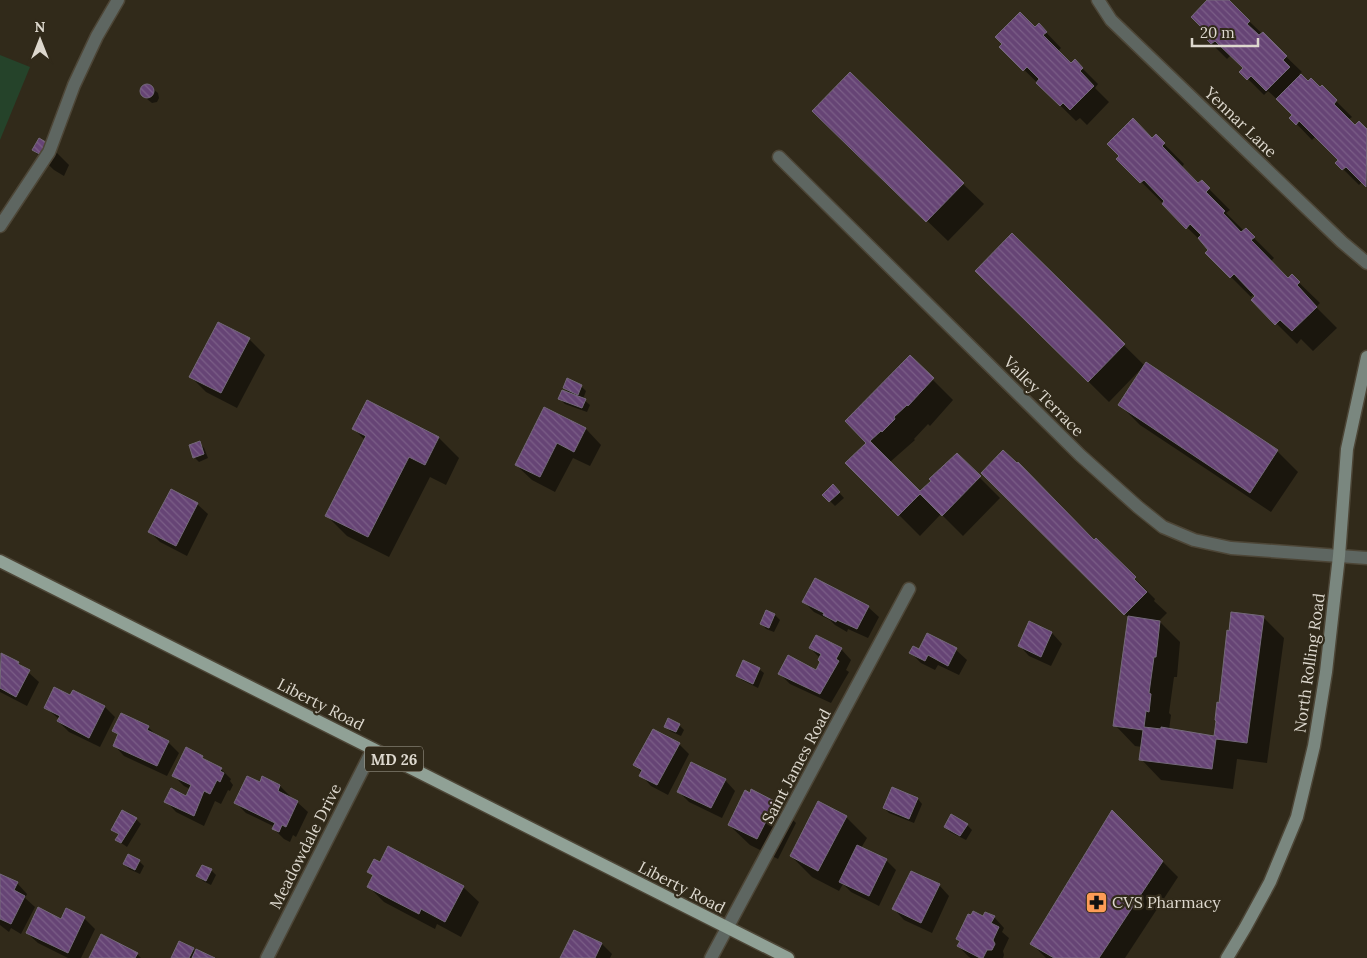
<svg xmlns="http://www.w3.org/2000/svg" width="1367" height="958" font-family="Lora,serif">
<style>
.garden{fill:#25432a}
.shadow{fill:#0007}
.building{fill:url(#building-back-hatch);stroke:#74697a}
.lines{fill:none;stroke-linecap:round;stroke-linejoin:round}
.street-casing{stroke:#4d4637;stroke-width:15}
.secondary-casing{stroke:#4d4637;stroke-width:15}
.primary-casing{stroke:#4d4637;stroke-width:15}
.street{stroke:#5e6661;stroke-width:12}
.secondary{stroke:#7a877f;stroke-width:12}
.primary{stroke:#90a196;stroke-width:12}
.labels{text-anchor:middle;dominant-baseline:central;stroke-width:4.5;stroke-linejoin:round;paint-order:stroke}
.shield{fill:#312a1a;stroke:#a9a498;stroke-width:1}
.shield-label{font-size:15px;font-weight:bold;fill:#ddd8ce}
.street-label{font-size:16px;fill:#ddd8ce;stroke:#312a1a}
.poi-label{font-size:16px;fill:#ddd8ce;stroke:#312a1a;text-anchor:start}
</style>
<defs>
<pattern id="building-back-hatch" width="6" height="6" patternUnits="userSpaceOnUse" patternTransform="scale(1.25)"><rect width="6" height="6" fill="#664475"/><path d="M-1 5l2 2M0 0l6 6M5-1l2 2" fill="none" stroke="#7b5e87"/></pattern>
</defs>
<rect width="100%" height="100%" fill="#312a1a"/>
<!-- garden -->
<polygon class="garden" points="0,55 30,67 0,140"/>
<!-- shadow -->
<g class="shadow">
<polygon points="1208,0 1227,0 1302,72 1299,74 1308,83 1320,88 1322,87 1352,117 1348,120 1355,127 1359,123 1367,131 1367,187 1362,182 1359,185 1337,163 1340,160 1316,136 1312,140 1291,118 1293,115 1283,105 1268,91 1264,95 1241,72 1244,68 1231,55 1227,59 1204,36 1208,32"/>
<polygon points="1039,25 1061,48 1058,51 1071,65 1075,61 1098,84 1095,88 1109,102 1087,125 1080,118 1076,121 1001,47"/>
<polygon points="148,85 158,93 159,98 157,102 152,103 142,95 141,90 143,86"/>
<polygon points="834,131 963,184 984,204 948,241"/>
<polygon points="1156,136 1184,164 1182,167 1199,185 1202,182 1230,210 1226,213 1244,231 1246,230 1274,258 1271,261 1289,280 1292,276 1320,303 1316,307 1337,328 1313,351 1301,339 1297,344 1253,300 1257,296 1255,293 1251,297 1207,253 1210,250 1118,159"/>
<polygon points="49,145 69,165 64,176 54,170 33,150"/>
<polygon points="1012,235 1145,366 1146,364 1277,451 1298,472 1271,512 1140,425 1120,405 1141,369 1109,402 977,271"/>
<polygon points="249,339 265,355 237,408 206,392 190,376"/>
<polygon points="910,357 953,400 930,426 928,424 914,439 915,440 890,462 920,493 957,455 1000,498 963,536 941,514 920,536 847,463 868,443"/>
<polygon points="581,386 586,391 583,399 590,405 587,412 565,404 560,399 571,395 564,388"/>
<polygon points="368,402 439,438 459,458 446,485 430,477 389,557 347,536 327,516 365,440 354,429"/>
<polygon points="545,409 586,429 601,445 590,466 573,458 555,492 532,480 516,465"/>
<polygon points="199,443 204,448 208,458 199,462 194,457"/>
<polygon points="983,473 1095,541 1096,540 1155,599 1154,601 1167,613 1159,621 1180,642 1177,677 1174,677 1169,713 1171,715 1169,730 1215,738 1230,632 1263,617 1284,638 1267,763 1237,759 1233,789 1161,780 1141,759 1142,747 1135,746 1115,725 1129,618"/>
<polygon points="833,486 844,498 835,506 824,495"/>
<polygon points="197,504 208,514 187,556 160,542 150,532"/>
<polygon points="804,602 868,607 879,617 868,638 848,629 847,632 835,625 830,620 814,612"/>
<polygon points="767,612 775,615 780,620 774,632 766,629 762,624"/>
<polygon points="1030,623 1052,633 1062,644 1051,666 1029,656 1019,645"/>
<polygon points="928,634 956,650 967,660 959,675 938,665 935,670 921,663 910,652 919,651"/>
<polygon points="810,648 841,649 851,660 846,670 849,672 831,703 790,684 780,674 817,671 821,662 820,658"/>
<polygon points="2,655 18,663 39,682 27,706 0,692 0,658"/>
<polygon points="759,669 764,673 758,688 742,680 737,675"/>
<polygon points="74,691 105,707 115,717 100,747 69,732 58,721 59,719 46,708 71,697"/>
<polygon points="679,725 684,730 681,736 670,731 665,726"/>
<polygon points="148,727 158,737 168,742 179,753 167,776 124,756 114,745 119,736 113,731"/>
<polygon points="679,744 689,754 668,795 651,786 641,775 642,773 635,765"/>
<polygon points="202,757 208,762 221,769 231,779 230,781 233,785 230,791 228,790 221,804 215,801 204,826 176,812 166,801 186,797 190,789 184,786 173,775"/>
<polygon points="725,780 735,791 722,818 689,802 679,792"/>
<polygon points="280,786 290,796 289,798 297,802 308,812 296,837 293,835 290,842 284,839 274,829 275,827 246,813 236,803"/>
<polygon points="893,788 918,799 922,804 914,823 889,813 884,808"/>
<polygon points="775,803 796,823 778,859 750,845 729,825"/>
<polygon points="1113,812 1178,877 1125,958 1046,958 1032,944"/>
<polygon points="846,817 867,838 861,848 886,860 896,870 879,906 851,892 843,884 839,891 812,877 791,856"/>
<polygon points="136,819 141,824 127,847 117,840 119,835 112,829"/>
<polygon points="967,825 972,830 966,840 950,832 945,827"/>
<polygon points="139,861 144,866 140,874 129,869 124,864"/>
<polygon points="211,870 216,875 211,885 203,881 198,876"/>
<polygon points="369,871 463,887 479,902 461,937 437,924 435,929 384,902 368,886 374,876"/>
<polygon points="0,875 17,883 27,894 25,898 35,907 21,934 11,928 9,932 0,925"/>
<polygon points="939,885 949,896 932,933 904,920 894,909"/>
<polygon points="67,910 84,918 95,929 81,958 68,958 38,943 27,933 62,920"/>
<polygon points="994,917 1004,928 1002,932 1009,938 1003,951 1004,955 1003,958 971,958 969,957 958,946 961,942 957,939 983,918"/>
<polygon points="574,931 602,944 612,954 610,958 562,958"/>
<polygon points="193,949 196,952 212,958 172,958"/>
<polygon points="137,954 141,958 91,958"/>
</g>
<!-- building -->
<g class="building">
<polygon points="1207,0 1229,0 1250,21 1247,24 1259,35 1263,32 1287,56 1283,60 1290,67 1266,91 1251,76 1247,80 1239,72 1243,68 1215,41 1211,44 1203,36 1206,32 1191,17"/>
<polygon points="1020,12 1035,27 1039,23 1047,32 1043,35 1071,63 1075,59 1083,68 1080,71 1094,86 1070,110 1063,103 1060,106 1036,83 1039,79 1027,67 1023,71 999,47 1002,44 995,37"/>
<polygon points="850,72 964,183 926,222 812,111"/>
<polygon points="1301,74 1308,81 1311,78 1320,87 1322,85 1337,100 1334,104 1355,125 1359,121 1367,129 1366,187 1346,167 1342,170 1335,163 1338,160 1299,121 1296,125 1289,118 1292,115 1276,99"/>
<circle cx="147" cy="91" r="7"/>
<polygon points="1133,118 1152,138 1156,134 1165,143 1162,146 1198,183 1202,180 1210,188 1206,192 1225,211 1223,213 1241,232 1246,228 1255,237 1251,240 1288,278 1292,274 1300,282 1297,285 1317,307 1292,331 1280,320 1275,325 1251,300 1255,296 1234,274 1230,278 1205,253 1208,250 1198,238 1201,235 1190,224 1186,229 1162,204 1164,201 1144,180 1140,183 1116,159 1119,156 1107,144"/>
<polygon points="39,138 49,144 43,156 32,150"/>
<polygon points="1012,233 1125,344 1088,382 975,271"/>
<polygon points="218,322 250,338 221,393 189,377"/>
<polygon points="910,355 934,378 908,406 907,405 894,417 895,419 882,432 881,431 870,441 920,491 931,481 929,479 957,453 981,476 942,516 920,494 898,516 845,463 866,443 845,421"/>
<polygon points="1146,362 1278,450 1250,493 1118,405"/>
<polygon points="567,378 582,385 578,395 563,388"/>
<polygon points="562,390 586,399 582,408 558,399"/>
<polygon points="367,400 439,437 425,465 409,457 368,537 325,516 366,436 352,429"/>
<polygon points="544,407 586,428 574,452 557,443 540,477 515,465"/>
<polygon points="200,441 204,454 193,458 189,445"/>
<polygon points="1003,450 1017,463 1018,462 1094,540 1096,538 1136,577 1134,579 1147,592 1124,615 981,473"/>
<polygon points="833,484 840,492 829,502 822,495"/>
<polygon points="171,489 198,503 176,546 148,532"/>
<polygon points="815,578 869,606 857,629 837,620 836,622 823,615 824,613 802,602"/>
<polygon points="766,610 775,614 769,628 760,624"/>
<polygon points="1231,612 1264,616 1247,743 1216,739 1212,769 1139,760 1143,730 1113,726 1128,616 1160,621 1156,657 1154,657 1149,693 1151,694 1149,712 1146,711 1144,727 1161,729 1161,727 1214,736 1216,721 1215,720 1217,702 1219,703 1227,630 1229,631"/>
<polygon points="1029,621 1052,632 1041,657 1018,646"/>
<polygon points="927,633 957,648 948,666 928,655 925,661 909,653 913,646 919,649"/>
<polygon points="816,635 842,648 836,659 839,661 820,694 778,674 788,655 816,670 820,662 818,660 821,654 809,648"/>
<polygon points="1,653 19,662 18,664 30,670 16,697 0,688"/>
<polygon points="743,660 760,668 753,684 736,676"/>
<polygon points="54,687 70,695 73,690 105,706 89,738 57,721 60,716 44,708"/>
<polygon points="121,713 149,726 147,730 169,741 157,766 113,746 118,734 112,731"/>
<polygon points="668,718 680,724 676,732 664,727"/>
<polygon points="653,729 680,743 657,785 639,776 642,770 633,765"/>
<polygon points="186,747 203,756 202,758 222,768 220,771 224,773 220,782 217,780 210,794 204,791 194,816 164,802 171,788 186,796 191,785 172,776"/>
<polygon points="691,762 726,779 711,808 677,792"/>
<polygon points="247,776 260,782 262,776 280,785 278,791 298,801 286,827 282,825 279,832 272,829 275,823 234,803"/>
<polygon points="892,787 918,798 909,819 883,808"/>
<polygon points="751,789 776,802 757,839 728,825 745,790 750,793"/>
<polygon points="818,801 847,816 818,871 790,856"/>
<polygon points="122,810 137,818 121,843 115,840 119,834 111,830"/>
<polygon points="1112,810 1163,861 1099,958 1054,958 1030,944"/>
<polygon points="951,814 968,824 960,836 944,827"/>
<polygon points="857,845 887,859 869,896 839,882"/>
<polygon points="388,846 464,886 445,922 421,909 419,914 367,887 373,875 367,872 374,859 380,862"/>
<polygon points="128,854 140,860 135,870 123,864"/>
<polygon points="202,865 212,869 206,881 196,876"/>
<polygon points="911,871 940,884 921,923 892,909"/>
<polygon points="0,874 18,882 14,890 25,896 11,924 0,919"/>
<polygon points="38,907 61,919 66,908 85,917 68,953 26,933"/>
<polygon points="973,911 983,916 985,912 995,916 991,923 999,927 993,940 995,944 992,950 987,950 983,958 980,958 957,946 960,941 956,939 968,914 971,915"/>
<polygon points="574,930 602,943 595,958 560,958"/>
<polygon points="101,934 138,953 135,958 89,958"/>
<polygon points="179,941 194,948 189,958 171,958"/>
<polygon points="196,949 215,958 192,958"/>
</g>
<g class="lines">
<defs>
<g id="street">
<polyline points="1098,0 1111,20 1342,242 1367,263"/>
<polyline points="779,157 1080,455 1138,507 1163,527 1194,540 1231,548 1367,558"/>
<polyline points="0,226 49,152 74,85 97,36 118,0"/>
<polyline points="267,958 373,749"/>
<polyline points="711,958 909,589"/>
</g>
<polyline id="secondary" points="1227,958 1245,928 1270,882 1297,817 1314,746 1326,672 1339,556 1347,449 1367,357"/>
<polyline id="primary" points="0,561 788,958"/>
</defs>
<!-- street casing -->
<use href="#street" class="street-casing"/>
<!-- secondary casing -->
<use href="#secondary" class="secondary-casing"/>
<!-- primary casing -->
<use href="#primary" class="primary-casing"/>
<!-- street -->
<use href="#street" class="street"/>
<!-- secondary -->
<use href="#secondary" class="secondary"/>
<!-- primary -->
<use href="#primary" class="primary"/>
</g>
<!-- icons -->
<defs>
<symbol id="pharmacy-square" viewBox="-11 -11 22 22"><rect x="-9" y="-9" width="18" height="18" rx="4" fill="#fd9c56" stroke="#312a1a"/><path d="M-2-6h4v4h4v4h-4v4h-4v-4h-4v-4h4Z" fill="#111"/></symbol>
</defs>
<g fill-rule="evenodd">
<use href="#pharmacy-square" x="1084" y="890" width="25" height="25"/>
</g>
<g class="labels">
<!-- shield labels -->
<rect class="shield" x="365" y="746.5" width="58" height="25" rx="4"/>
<g class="shield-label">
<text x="394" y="759">MD 26</text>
</g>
<!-- street labels -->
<g class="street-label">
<text transform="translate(1241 122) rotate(44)">Yennar Lane</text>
<text transform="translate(1044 396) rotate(45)">Valley Terrace</text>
<text transform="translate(1309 663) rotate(-82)">North Rolling Road</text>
<text transform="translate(321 704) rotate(27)">Liberty Road</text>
<text transform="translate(796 766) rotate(-62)">Saint James Road</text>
<text transform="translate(305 846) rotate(-63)">Meadowdale Drive</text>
<text transform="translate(682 887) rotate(27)">Liberty Road</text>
</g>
<!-- poi labels -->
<g class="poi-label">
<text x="1112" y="902">CVS Pharmacy</text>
</g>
</g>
<!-- north arrow -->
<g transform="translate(40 40)" stroke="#312a1a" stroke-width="4" paint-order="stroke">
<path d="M0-4L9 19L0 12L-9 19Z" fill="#ddd8ce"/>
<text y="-8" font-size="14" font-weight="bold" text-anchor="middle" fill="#ddd8ce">N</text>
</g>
<!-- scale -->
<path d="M1192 38v8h66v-8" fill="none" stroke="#ddd8ce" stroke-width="2.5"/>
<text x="1200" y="38" font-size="15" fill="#ddd8ce" stroke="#312a1a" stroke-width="4" paint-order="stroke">20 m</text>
</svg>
